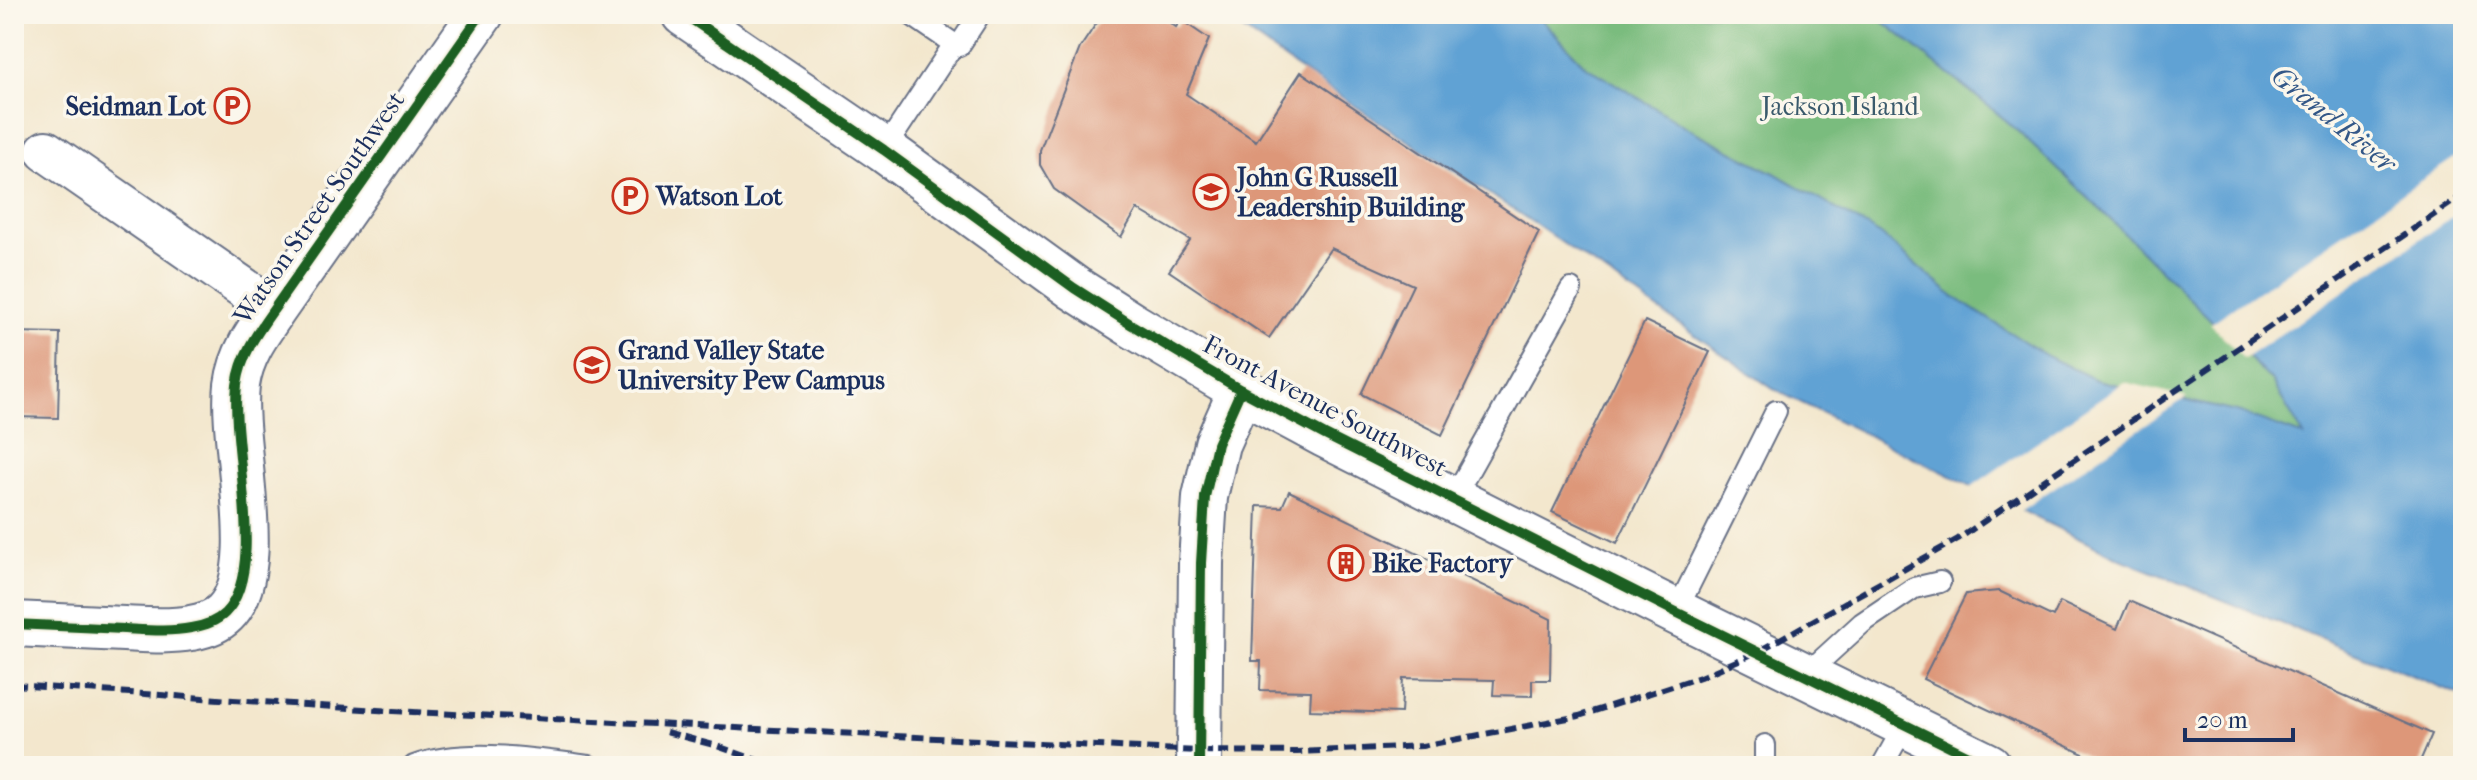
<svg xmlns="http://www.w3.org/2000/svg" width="2477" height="780" font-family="'IM FELL French Canon',serif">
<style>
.forest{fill:#7abc7e;stroke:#4a766e;stroke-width:2}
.water{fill:#60a2d4;stroke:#3e6899;stroke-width:2}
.pier{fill:#f3e7cd}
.building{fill:#dd9779}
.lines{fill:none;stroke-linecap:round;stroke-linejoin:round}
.service-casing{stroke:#676f85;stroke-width:24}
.minor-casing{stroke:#676f85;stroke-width:44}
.tertiary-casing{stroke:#676f85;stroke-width:48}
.service{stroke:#fff;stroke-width:20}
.minor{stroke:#fff;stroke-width:40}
.tertiary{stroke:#fff;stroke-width:44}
.rail{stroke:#1b2f5e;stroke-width:6;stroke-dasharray:12 6;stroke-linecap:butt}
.cycleway-casing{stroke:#fbf7ec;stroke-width:15}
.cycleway{stroke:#1b5e20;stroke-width:10}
.labels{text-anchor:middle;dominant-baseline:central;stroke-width:7;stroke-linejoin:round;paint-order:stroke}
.poi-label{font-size:26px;font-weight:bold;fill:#1b2f5e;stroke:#fbf7ec;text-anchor:start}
.park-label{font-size:26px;fill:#3a5a6c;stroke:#fbf7ec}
.street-label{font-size:26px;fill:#1b2f5e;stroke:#fbf7ec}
.water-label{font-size:28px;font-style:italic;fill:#335787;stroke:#fbf7ec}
</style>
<rect width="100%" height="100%" fill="#fbf7ec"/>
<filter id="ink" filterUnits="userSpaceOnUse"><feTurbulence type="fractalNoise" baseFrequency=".0125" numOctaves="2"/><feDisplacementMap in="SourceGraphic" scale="16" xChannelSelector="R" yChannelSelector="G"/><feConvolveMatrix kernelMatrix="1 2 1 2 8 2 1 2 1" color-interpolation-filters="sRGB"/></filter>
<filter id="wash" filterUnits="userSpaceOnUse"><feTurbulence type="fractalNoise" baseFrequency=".006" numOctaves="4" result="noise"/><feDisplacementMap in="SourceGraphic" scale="32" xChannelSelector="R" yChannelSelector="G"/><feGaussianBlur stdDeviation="1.8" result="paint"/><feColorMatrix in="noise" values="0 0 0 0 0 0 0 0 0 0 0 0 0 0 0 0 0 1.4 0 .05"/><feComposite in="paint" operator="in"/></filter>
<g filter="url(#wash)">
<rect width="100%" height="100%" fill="#f3e7cd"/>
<!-- forest -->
<polygon class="forest" points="1536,14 1874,14 2007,121 2097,206 2271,380 2305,437 2240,413 2096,380 2047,356 1954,297 1881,235 1774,173 1691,130 1586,66"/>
<!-- water -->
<polygon class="water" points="1221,14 1536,14 1586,66 1691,130 1774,173 1881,235 1954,297 2047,356 2096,380 2240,413 2304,436 2271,380 2097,206 2007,121 1874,14 2463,14 2463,696 2121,559 1773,389 1535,224 1293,65"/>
<!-- pier -->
<g class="pier">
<polygon points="2463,152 2463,210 2244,359 2210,324"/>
<polygon points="2124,382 2187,397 2017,513 1968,489"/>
</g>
<g id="blocks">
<!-- building -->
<g class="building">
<polygon points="1110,14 1157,14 1176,27 1181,20 1209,39 1186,94 1256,141 1301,72 1539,232 1442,435 1361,394 1413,285 1331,248 1269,338 1169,271 1190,240 1137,209 1121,237 1054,189 1040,165 1040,150 1080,48 1096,24"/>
<polygon points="1645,321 1710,352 1617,543 1552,512"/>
<polygon points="14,332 60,333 58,418 14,417"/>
<polygon points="1289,491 1551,619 1550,680 1532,680 1532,696 1493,695 1494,680 1403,678 1401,713 1310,710 1311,691 1260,690 1261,661 1252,661 1257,506 1282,507"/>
<polygon points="1999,591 2053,617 2060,602 2117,629 2129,601 2432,734 2418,766 2109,766 1923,679 1966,594"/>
</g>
</g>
</g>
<g filter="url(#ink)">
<use href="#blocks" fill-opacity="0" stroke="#676f85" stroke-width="2"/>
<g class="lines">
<defs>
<g id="service">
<polyline points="910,14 954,44"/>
<polyline points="884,150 954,44 959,46 980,14"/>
<polyline points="1453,499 1571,289"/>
<polyline points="1676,612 1776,411"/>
<polyline points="1804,676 1862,623 1914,588 1940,582"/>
<polyline points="1765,745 1765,766"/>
<path d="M414,766C465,747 535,759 589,766"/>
<polyline points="1882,766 1905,725"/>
</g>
<polyline id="minor" points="46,151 274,309"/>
<g id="tertiary">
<polyline points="684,14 884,150 1074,288 1132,325 1241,390 1325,435 1676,612 1989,766"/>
<path d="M14,624C51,626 87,627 124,629C146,630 170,632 191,628C203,626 217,621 225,613C268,570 230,444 237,385C241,355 257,333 274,309L481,14"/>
<polyline points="1199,766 1201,563 1205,497 1217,444 1241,390"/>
</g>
</defs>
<!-- service casing -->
<use href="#service" class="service-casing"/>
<!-- minor casing -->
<use href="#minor" class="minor-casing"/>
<!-- tertiary casing -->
<use href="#tertiary" class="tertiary-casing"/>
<!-- service -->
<use href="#service" class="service"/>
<!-- minor -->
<use href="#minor" class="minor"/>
<!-- tertiary -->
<use href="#tertiary" class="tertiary"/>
<!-- rail -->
<g class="rail">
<polyline points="14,685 393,711 1199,751 1297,752 1422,746 1579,716 1700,677 1757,652 1958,539 2463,195"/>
<polyline points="666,732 717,746 774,766"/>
</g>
<defs>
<g id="cycleway">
<polyline points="684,14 884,150 1074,288 1132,325 1241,390 1325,435 1676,612 1989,766"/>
<path d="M14,624C51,626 87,627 124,629C146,630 170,632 191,628C203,626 217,621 225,613C268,570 230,444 237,385C241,355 257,333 274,309L481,14"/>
<polyline points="1199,766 1201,563 1205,497 1217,444 1241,390"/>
</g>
</defs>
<!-- cycleway casing -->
<use href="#cycleway" class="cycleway-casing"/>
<!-- cycleway -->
<use href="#cycleway" class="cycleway"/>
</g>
</g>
<!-- icons -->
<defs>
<symbol id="parking-ring" viewBox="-11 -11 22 22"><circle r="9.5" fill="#fbf7ec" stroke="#c8321e" stroke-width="1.5"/><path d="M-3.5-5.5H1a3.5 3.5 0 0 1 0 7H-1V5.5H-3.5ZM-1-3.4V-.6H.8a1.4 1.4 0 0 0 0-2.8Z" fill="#c8321e"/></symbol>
<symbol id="university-ring" viewBox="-11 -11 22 22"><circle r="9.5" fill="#fbf7ec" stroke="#c8321e" stroke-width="1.5"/><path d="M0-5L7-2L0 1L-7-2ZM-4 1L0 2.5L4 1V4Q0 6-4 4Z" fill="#c8321e"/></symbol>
<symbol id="building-ring" viewBox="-11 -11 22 22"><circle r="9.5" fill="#fbf7ec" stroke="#c8321e" stroke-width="1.5"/><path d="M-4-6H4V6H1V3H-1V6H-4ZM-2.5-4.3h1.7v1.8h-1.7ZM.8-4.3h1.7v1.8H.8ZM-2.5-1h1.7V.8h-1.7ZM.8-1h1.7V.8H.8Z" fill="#c8321e"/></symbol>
</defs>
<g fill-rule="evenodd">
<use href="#parking-ring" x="212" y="86" width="40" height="40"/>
<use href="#university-ring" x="1191" y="172" width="40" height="40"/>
<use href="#parking-ring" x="610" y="176" width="40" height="40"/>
<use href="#university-ring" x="572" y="345" width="40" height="40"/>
<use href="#building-ring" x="1326" y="543" width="40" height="40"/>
</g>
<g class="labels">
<!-- poi labels -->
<g class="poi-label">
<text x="206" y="106" text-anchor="end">Seidman Lot</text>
<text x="1237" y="177">John G Russell<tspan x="1237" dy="30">Leadership Building</tspan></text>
<text x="656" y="196">Watson Lot</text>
<text x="618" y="350">Grand Valley State<tspan x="618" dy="30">University Pew Campus</tspan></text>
<text x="1372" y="563">Bike Factory</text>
</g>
<!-- park labels -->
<g class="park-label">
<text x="1840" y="106">Jackson Island</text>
</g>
<!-- street labels -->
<g class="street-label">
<text transform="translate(319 208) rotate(-55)">Watson Street Southwest</text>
<text transform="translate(1325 406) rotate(28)">Front Avenue Southwest</text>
</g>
<!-- water labels -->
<g class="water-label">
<text transform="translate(2334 119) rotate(39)">Grand River</text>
</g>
</g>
<!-- margin -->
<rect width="2477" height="780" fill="none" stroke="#fbf7ec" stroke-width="48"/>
<!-- scale -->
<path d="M2185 728v12h108v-12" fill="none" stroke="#1b2f5e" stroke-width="4"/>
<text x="2197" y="728" font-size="24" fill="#1b2f5e" stroke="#fbf7ec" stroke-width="6" paint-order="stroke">20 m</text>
</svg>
